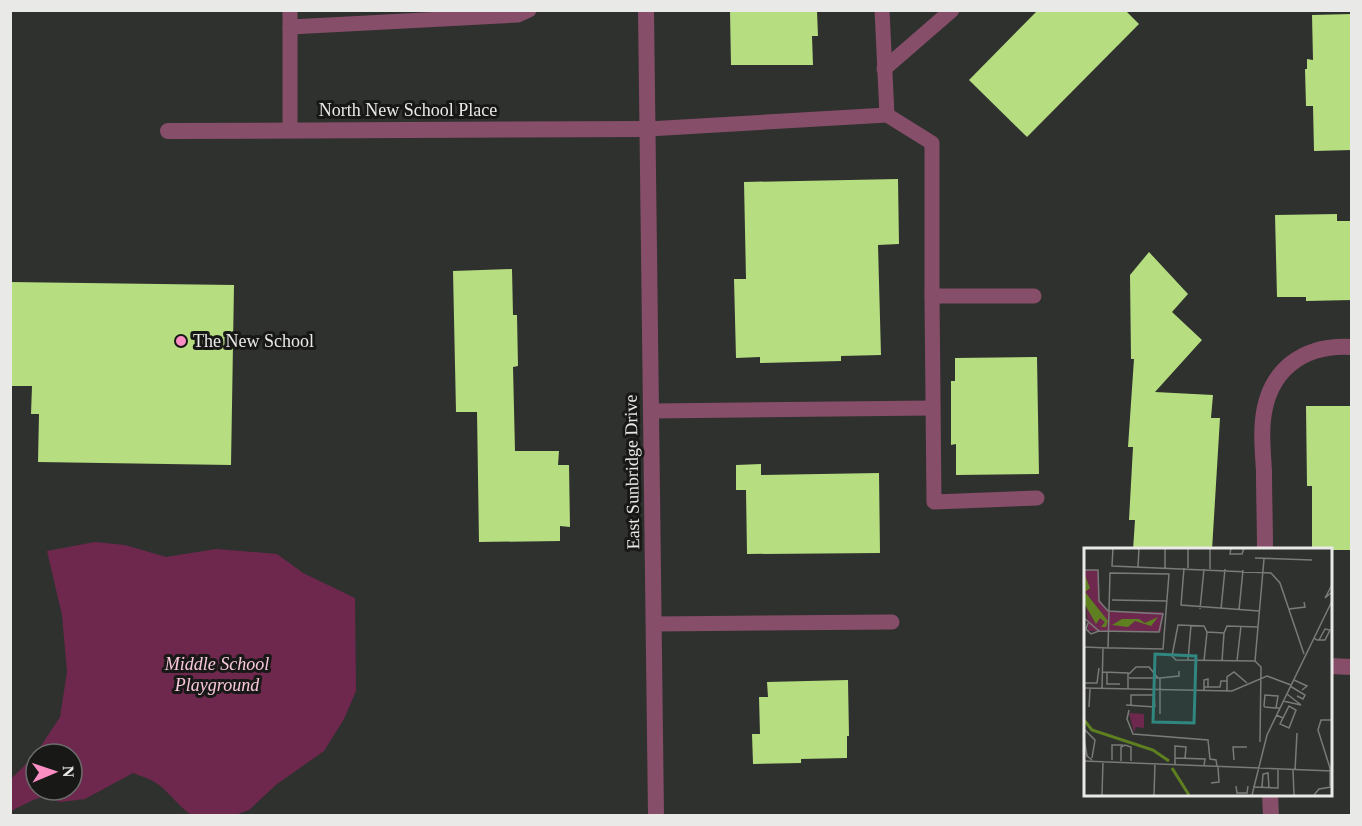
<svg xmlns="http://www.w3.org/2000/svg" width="1362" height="826" font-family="Georgia,serif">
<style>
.green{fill:#6e284e;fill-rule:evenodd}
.building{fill:#b6dd80}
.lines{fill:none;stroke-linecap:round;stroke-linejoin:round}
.service{stroke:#874e69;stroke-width:15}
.minor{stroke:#874e69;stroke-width:16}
.tertiary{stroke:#874e69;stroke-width:16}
.poi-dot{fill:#fb8fc4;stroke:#181817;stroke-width:2}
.labels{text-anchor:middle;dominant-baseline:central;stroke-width:6;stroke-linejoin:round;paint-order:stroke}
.street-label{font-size:18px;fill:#e9eae8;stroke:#181817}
.poi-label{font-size:18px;fill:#e9eae8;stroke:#181817;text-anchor:start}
.park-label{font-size:18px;font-style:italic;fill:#f9c8dd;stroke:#181817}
.inset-river{fill:none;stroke:#5e8020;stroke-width:3}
.inset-road{fill:none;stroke:#797b78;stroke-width:1.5}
.view{fill:#308780;fill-opacity:0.15;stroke:#308780;stroke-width:3}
.inset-edge{fill:none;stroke:#e9eae8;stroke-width:3}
</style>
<rect width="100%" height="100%" fill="#2f312e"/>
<!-- green -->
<path class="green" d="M95,542L125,545L166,557L216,549L277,554L303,573L355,598L356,691L344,719L324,751L277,784L249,810L235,815L194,816C183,812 168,790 156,783C149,778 140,776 133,773L85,799L60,802L45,796L33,800L11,811V779L35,755L60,717L67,672L62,615L47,551ZM36,754H72V790H36Z"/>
<!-- building -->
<g class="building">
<polygon points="1038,10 1125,10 1139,24 1027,137 969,80"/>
<polygon points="730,11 817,11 818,36 812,36 813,65 731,65"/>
<polygon points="1352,14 1352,150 1314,151 1313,106 1306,106 1305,69 1307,69 1307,59 1313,60 1312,15"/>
<polygon points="898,179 899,244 878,245 881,355 841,356 841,361 760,363 760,357 736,358 734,279 746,279 744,182"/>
<polygon points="1337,214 1337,221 1352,221 1352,300 1306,301 1306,297 1277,297 1275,215"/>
<polygon points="1149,252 1188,294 1172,312 1202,340 1155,392 1213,395 1211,418 1220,418 1212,550 1133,550 1135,520 1129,520 1133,447 1128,447 1134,359 1131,359 1130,275"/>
<polygon points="512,269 513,315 517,315 518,366 513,367 515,451 559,451 558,465 569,465 570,527 560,526 560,541 479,542 477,412 456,412 453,271"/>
<polygon points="10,282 234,285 231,465 38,462 39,414 31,414 32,386 10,386"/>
<polygon points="1037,357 1039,474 956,475 956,444 951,445 951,381 955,381 955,358"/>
<polygon points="1306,406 1352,406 1352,550 1312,550 1312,486 1307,486"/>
<polygon points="761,464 761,475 879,473 880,553 747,554 746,490 736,490 736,465"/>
<polygon points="848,680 849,736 847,736 847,758 801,759 801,763 753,764 752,734 760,734 759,697 768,697 767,682"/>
</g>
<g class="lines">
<!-- service -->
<g class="service">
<polyline points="290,10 290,130"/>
<polyline points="290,27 518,15 529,10"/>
<polyline points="884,69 952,10"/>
<polyline points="887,115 932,143 932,296 934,502 1037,498"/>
<polyline points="648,129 887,115 882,10"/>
<polyline points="932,296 1034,296"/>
<polyline points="651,411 933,408"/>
<polyline points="654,624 892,622"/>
</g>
<!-- minor -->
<g class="minor">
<polyline points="168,131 648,129"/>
<path d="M1265,550C1265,524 1264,497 1264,471C1263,454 1261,436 1263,420C1268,370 1303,344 1352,347"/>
<polyline points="1330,666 1352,667"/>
<polyline points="1270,794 1271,816"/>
</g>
<!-- tertiary -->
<polyline class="tertiary" points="646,10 656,816"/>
</g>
<!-- markers -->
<circle class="poi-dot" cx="181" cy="341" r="6"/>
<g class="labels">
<!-- street labels -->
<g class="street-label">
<text x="408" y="110">North New School Place</text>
<text transform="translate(632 472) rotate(-91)">East Sunbridge Drive</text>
</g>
<!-- poi labels -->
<g class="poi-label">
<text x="193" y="341">The New School</text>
</g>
<!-- park labels -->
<g class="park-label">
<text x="217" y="664">Middle School<tspan x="217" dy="21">Playground</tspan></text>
</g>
</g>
<!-- overview -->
<g transform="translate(1084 548)">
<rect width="248" height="248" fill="#2f312e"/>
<path d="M0,22H14L15,51L24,63L79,64L77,84L4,83ZM45,165L60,166V180L52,179L50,184Z" fill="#6e284e"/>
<path d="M0,25L6,40L1,44L24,73L22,79H17L21,74L16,70L12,76L0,55ZM74,69L67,78L51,73L44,79L28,77L38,71H55L61,75Z" fill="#5e8020"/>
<path class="inset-river" d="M0,172L8,182L69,202L85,213M88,220L105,247"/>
<path class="inset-road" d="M29,0L28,18L187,25L196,35L220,106M147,0L146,6H158L160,0M171,10L228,12M54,19L55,0M81,20V0M100,20L97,57L175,63M104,20V0M126,21V0M0,22H14L15,53L24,63L79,66L75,84L15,83L0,70M248,37L241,50L248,44M28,52L83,53M116,61L120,21M137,61L141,21M205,61L221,59L220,54M155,62L159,22M4,75L2,81L7,86L15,83M230,90L233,92H241L246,82L241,81L235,92M0,99L24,100H30L79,101L85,26L26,25L24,100M104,112L107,77M120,113L123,84M138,113L140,85M153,113L157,78M171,113L92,112L88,108L94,77L120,78L123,84L140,85L143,78L174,79M19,124L44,125V141M23,124V136H36M45,126L52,119H65L74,130M45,130H76V166M76,130L95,128V123M210,132L223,138L218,142M0,135H13L15,120M206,138L221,147L219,151L213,148M120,139H124V131L120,132V143M124,139H136L137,133H143M0,140L148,143L183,128L207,137M18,141L19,100M143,143V129L150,124L163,135M199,153L217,157L203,146M42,157L71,159M47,158V147H70L71,159M5,159L6,141M192,160L194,148L181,147L180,158L181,159L191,160H196M45,162L43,171L49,186L124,192L126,211L132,212L133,218M192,167L199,170L205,158L212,162L205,180L196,176L199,170M0,181L11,192L8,210M0,190L3,208L8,212M176,194L177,119L171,113L180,11M91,210V198L102,199L101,211M28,212V197H39M150,212L149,199H163M0,213L248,223M37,213V199L41,197L47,199V213M91,216V210L121,211L120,218M209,222L210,247M211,222L213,185M127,235L135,234L134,219M152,238L153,245H163L164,238M246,238V220L234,182L237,172H248M169,239L194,240V221M178,239L179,226L184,225L185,240M18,247L19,213M70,247L71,215M168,247L183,187L248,53M230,247L235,241L247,239"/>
<path class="view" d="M71,106L112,108L110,175L69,174Z"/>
<rect width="248" height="248" class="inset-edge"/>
</g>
<!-- border -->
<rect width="1362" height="826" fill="none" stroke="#e9eae8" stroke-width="24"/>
<!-- north arrow -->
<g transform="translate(54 772) rotate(88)"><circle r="28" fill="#181817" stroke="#6c6c6b" stroke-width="1.5"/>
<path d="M0-4.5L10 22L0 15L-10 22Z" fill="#fb8fc4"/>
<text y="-9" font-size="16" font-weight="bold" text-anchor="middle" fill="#e9eae8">N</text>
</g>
</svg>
